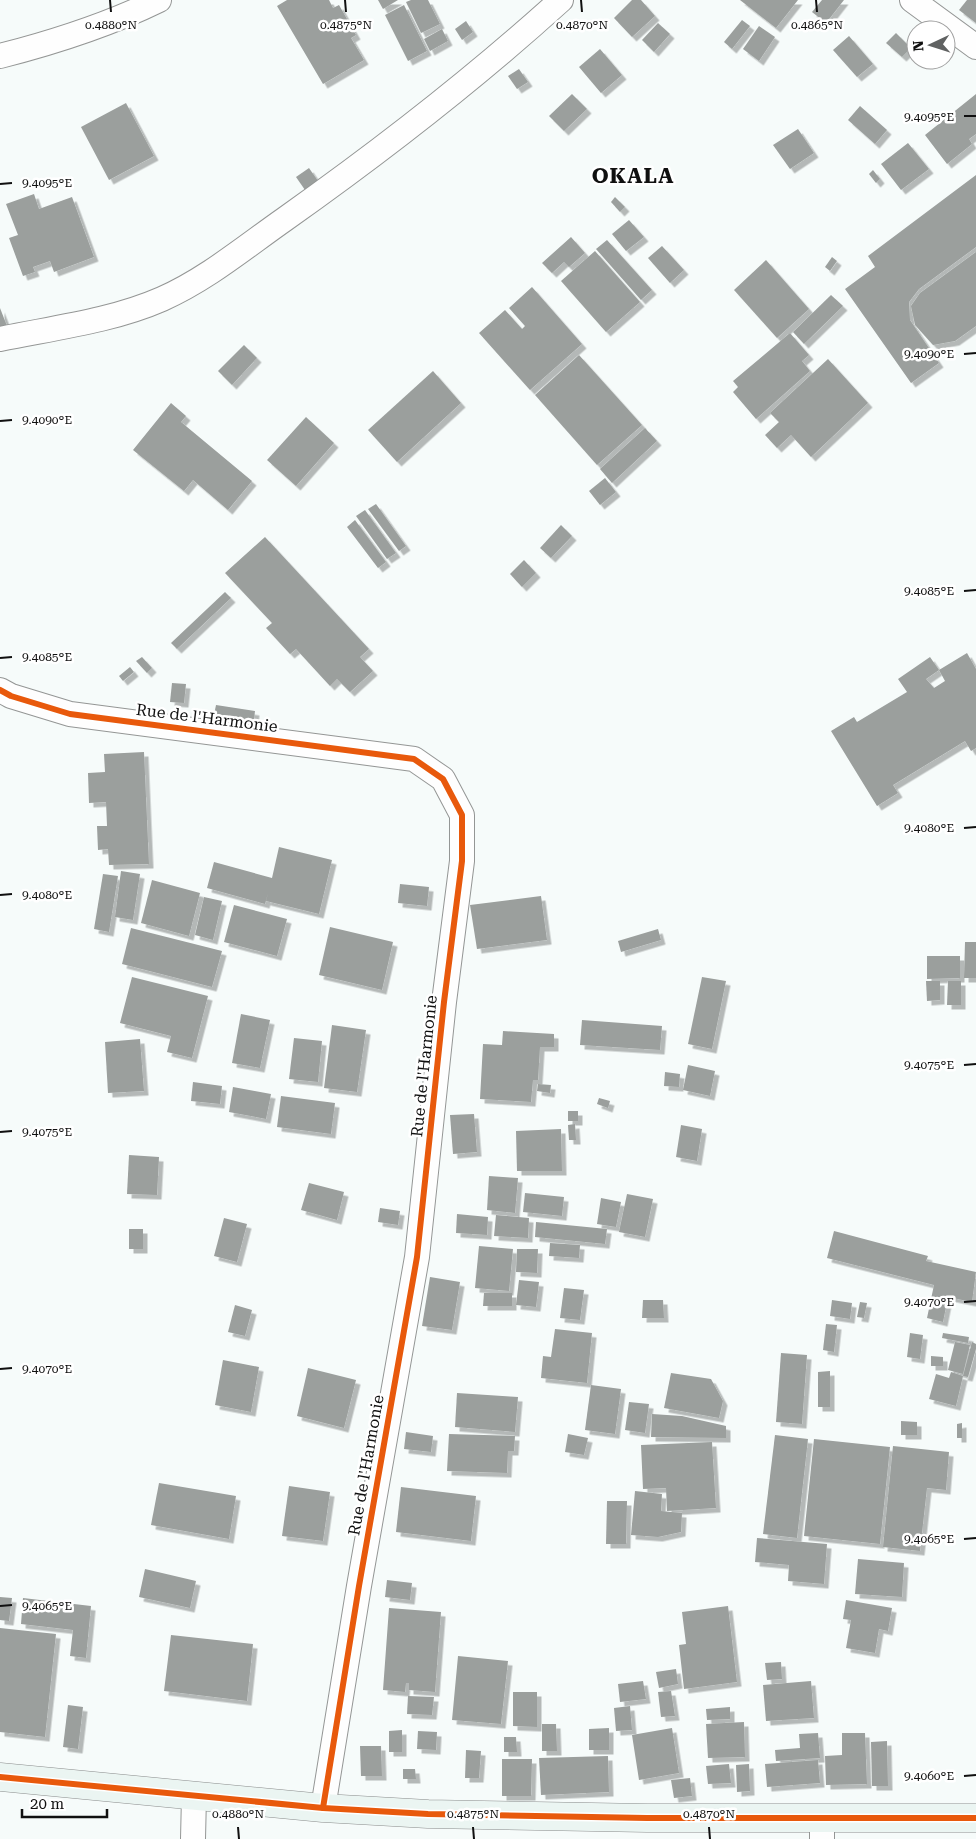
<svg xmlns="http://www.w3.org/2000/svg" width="976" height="1839" font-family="'Roboto Serif',serif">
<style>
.building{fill:#9b9f9d;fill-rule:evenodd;filter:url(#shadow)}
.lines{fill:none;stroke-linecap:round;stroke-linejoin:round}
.street-casing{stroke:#949695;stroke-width:26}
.secondary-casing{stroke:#8a8c8c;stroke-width:29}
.street{stroke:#fefefe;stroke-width:24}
.secondary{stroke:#ebf5f2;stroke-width:28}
.cycleway-casing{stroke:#fff;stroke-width:9}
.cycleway{stroke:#e8590c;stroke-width:6}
.ticks{fill:none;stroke:#101010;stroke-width:2}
.labels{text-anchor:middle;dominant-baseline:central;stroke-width:5;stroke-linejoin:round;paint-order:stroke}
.street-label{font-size:16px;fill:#101010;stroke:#fff}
.district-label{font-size:21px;font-weight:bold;letter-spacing:1px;fill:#101010;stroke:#fff}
.ticks-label{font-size:12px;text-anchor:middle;fill:#101010;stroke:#fff;stroke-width:5;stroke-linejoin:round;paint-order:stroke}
</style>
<defs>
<filter id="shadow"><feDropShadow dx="4.5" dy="4.5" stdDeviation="0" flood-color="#0004"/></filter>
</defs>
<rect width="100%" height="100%" fill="#f6fbfa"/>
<!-- building -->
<g class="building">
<polygon points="287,0 329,0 333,8 339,5 356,35 351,38 364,60 323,84 277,6"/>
<polygon points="378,0 398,0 383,9"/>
<polygon points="411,0 428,0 440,24 421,33 406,2"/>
<polygon points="632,0 641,0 655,16 632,37 614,18"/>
<polygon points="740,0 798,0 776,28"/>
<polygon points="822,0 844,0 826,23 812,12"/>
<polygon points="967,0 976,0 976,23 959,10"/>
<polygon points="404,5 427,51 408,61 385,15"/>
<polygon points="742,20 750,26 732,49 724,42"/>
<polygon points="466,21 473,32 462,40 455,29"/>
<polygon points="658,23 670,34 654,52 642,40"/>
<polygon points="759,26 775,37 759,61 743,49"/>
<polygon points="442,29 448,41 430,51 424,39"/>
<polygon points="896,33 911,48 902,57 886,43"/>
<polygon points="849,36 873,64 857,77 833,50"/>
<polygon points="600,49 622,75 601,93 579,67"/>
<polygon points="519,69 528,82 517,89 508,76"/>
<polygon points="572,94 587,109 564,131 549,116"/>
<polygon points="976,94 976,134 969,139 972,144 947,164 925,135"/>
<polygon points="126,103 154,156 109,180 81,127"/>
<polygon points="860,106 887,130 875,144 848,120"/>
<polygon points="798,129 814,153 790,169 773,145"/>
<polygon points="908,143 929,169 901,190 881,164"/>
<polygon points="309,168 318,181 305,190 296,177"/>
<polygon points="873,170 880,179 876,183 869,174"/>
<polygon points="976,175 976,247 919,289 909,302 910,320 939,363 911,383 845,289 875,267 868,256"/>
<polygon points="34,194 39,209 72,197 94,257 54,272 50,261 33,267 35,272 23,276 9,238 18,235 6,204"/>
<polygon points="615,197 625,207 620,212 611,202"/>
<polygon points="629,220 644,237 626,251 612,234"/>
<polygon points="571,237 585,253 569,267 564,262 552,273 542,263"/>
<polygon points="607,240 652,290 641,300 596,249"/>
<polygon points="662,246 684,270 670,283 648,258"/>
<polygon points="595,251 640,302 606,332 561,281"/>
<polygon points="976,252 976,326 955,341 933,345 915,325 911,306 920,293"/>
<polygon points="832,257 837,261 830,271 825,267"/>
<polygon points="766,260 809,309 777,338 734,290"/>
<polygon points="532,287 582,344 530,390 479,333 505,310 522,329 525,326 509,308"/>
<polygon points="831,295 843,306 804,344 793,332"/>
<polygon points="0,308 7,326 0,327"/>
<polygon points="790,333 809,355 802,361 810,371 756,419 733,392 738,387 733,381"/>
<polygon points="244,345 257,358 232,385 218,371"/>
<polygon points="579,355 642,425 597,465 535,395"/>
<polygon points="828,359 868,403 811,457 791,435 777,448 765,435 779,422 770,413"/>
<polygon points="433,371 461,403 397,462 368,430"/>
<polygon points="171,403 186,416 181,422 252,481 228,510 193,480 184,491 133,450"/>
<polygon points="306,417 334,443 296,486 267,460"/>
<polygon points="645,428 657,441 612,483 600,469"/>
<polygon points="605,478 616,492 600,505 589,491"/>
<polygon points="376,504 406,546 399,551 368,509"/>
<polygon points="365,510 396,553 387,559 356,516"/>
<polygon points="355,520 386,562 378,568 347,527"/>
<polygon points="561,525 572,536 551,558 540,548"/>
<polygon points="265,537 369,649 360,657 373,671 350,692 337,679 330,686 296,649 290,654 266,628 272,623 225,573"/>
<polygon points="524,560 536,573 522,587 510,574"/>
<polygon points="225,592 231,598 177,649 171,643"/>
<path d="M967,653L976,669V748L971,751L965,741L893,785L898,793L877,806L831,731L854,717L857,722L907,692L898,679L930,657L939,670ZM939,670L945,681L934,688L926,679Z"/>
<polygon points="142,657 152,668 147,673 136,661"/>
<polygon points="130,667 134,672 123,681 119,676"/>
<polygon points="172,683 186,684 184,703 170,702"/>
<polygon points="216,705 255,711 254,720 214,715"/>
<polygon points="144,752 149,864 109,865 108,849 98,850 97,826 107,826 106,802 89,803 88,773 105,772 104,754"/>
<polygon points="279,847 332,860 319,914 266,901 268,893 265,904 207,888 214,862 272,878"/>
<polygon points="121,871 140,874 133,920 115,917"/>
<polygon points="103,874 118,876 109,932 94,929"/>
<polygon points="152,880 200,893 189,936 141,923"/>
<polygon points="400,884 429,887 427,906 398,903"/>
<polygon points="541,896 547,940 477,949 470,905"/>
<polygon points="204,897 222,901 213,940 195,935"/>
<polygon points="234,905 287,919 277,956 224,942"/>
<polygon points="330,927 393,942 382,990 319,975"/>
<polygon points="131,928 222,951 212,987 122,964"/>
<polygon points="658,929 661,940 621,952 618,941"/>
<polygon points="965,942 976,942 976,978 964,978"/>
<polygon points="927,956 960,956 960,978 927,979"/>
<polygon points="132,977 208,996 192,1058 167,1052 171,1036 120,1023"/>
<polygon points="702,977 726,981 712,1049 688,1044"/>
<polygon points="926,981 940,981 940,1000 927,1001"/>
<polygon points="948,981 961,981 961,1005 947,1005"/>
<polygon points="241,1014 270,1020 260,1068 232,1063"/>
<polygon points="582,1020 662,1026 660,1050 580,1045"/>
<polygon points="332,1025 366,1030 357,1092 324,1088"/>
<polygon points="503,1031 554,1034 554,1047 540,1047 538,1080 533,1080 531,1102 480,1099 483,1044 502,1045"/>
<polygon points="294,1038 322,1041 318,1082 289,1079"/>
<polygon points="140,1039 144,1091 108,1093 105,1042"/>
<polygon points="688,1065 715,1071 710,1096 683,1090"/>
<polygon points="665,1072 680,1074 679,1087 664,1086"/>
<polygon points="193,1082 222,1086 220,1104 191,1101"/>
<polygon points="538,1084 551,1085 550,1093 537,1091"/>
<polygon points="233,1087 271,1094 266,1119 229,1112"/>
<polygon points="281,1096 335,1103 331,1134 277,1127"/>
<polygon points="599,1098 610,1101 608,1108 597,1104"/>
<rect x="568" y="1111" width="10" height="10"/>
<polygon points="474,1114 477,1152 453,1154 450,1115"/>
<polygon points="575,1124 576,1140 569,1140 568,1125"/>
<polygon points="681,1125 702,1129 697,1161 676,1157"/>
<polygon points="561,1129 562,1171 517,1171 516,1131"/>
<polygon points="129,1155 159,1157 157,1195 127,1194"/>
<polygon points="489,1176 518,1178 515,1213 487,1210"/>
<polygon points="309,1183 344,1192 337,1220 301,1210"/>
<polygon points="525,1193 564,1197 562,1216 523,1212"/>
<polygon points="627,1194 653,1199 645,1237 619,1232"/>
<polygon points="601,1198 621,1202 616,1227 597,1224"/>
<polygon points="380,1208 400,1211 398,1225 378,1222"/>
<polygon points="457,1214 488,1217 487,1235 456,1233"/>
<polygon points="496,1215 529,1218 528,1238 494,1236"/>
<polygon points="224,1218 247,1224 237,1262 214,1256"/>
<polygon points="536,1222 607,1229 605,1244 535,1237"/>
<rect x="129" y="1229" width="14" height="20"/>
<polygon points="834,1231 928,1256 926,1261 976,1272 972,1302 948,1297 943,1322 927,1318 934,1285 827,1258"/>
<polygon points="550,1243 580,1245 579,1258 549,1256"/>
<polygon points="479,1246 513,1249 509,1291 475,1288"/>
<polygon points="517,1249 538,1249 537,1273 516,1272"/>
<polygon points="430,1277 460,1282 452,1330 422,1326"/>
<polygon points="519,1280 539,1282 536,1307 516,1305"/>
<polygon points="564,1288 584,1290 580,1320 560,1318"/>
<polygon points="484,1293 512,1293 512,1306 483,1306"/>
<polygon points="643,1300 663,1300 664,1318 642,1318"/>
<polygon points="832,1300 852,1303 850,1319 830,1316"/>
<polygon points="860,1302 867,1303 864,1318 857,1317"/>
<polygon points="235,1305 252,1310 245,1336 228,1332"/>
<polygon points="826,1324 837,1325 834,1352 823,1350"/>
<polygon points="555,1329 592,1333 587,1383 541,1378 543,1356 551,1357"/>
<polygon points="910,1333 923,1335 920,1359 907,1357"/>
<polygon points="943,1333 969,1337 968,1343 942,1338"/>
<polygon points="955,1342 970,1345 963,1374 948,1370"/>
<polygon points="972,1342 976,1344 976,1349 968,1377 963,1376"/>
<polygon points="781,1353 807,1355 802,1424 776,1422"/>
<polygon points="931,1356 943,1357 943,1366 931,1366"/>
<polygon points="223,1360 259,1367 251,1412 215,1405"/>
<polygon points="308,1368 356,1380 344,1428 297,1416"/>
<polygon points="830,1371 830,1407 818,1407 818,1372"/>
<polygon points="951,1372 963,1376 956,1406 929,1399 936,1374 949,1378"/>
<polygon points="671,1373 711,1379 723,1401 719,1418 664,1408"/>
<polygon points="591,1385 621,1389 615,1434 585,1430"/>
<polygon points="457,1393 518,1397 515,1432 455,1427"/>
<polygon points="629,1402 649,1404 645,1433 625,1430"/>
<polygon points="652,1414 682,1416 726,1426 726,1438 651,1437"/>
<polygon points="901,1421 917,1422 917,1435 901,1435"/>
<polygon points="962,1423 962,1438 957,1438 957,1424"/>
<polygon points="406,1432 433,1436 431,1452 404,1449"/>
<polygon points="449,1434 515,1436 514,1451 508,1451 507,1473 447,1471"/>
<polygon points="568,1434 588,1438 584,1455 565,1452"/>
<polygon points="775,1435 808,1439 797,1538 763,1534"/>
<polygon points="814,1439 890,1447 880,1544 804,1536"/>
<polygon points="712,1442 716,1508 667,1511 666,1488 643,1489 641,1445"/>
<polygon points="893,1446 949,1452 946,1490 927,1488 920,1551 883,1547"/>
<polygon points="159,1483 236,1496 229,1539 151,1525"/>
<polygon points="289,1486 330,1492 323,1541 282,1536"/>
<polygon points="401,1487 476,1496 471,1541 396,1532"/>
<polygon points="635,1491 662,1494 661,1511 682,1513 681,1532 658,1537 631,1535"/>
<polygon points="607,1501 627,1501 626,1544 606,1544"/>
<polygon points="757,1538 827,1544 824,1584 788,1581 789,1565 755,1562"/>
<polygon points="858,1559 904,1563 902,1597 855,1594"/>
<polygon points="145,1569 196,1581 190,1608 139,1597"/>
<polygon points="387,1580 412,1583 410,1600 385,1597"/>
<polygon points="0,1597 12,1598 9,1621 0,1620"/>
<polygon points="23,1598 91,1606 86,1658 70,1656 73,1630 21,1624"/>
<polygon points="846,1600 892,1608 888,1631 879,1629 875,1653 846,1648 851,1620 843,1619"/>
<polygon points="728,1606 737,1682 684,1689 679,1645 686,1644 682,1612"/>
<polygon points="389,1608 441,1612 435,1692 409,1690 409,1683 406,1683 405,1692 383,1690"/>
<polygon points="0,1628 56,1634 45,1737 0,1732"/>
<polygon points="171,1635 253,1644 247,1701 164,1691"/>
<polygon points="458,1656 508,1661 501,1724 452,1720"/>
<polygon points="781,1662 782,1679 767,1680 765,1663"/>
<polygon points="676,1669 678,1684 659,1688 656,1672"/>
<polygon points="643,1681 646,1699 620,1702 618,1684"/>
<polygon points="811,1681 814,1718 766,1721 763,1685"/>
<polygon points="671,1691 675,1716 661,1717 658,1692"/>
<polygon points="513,1692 537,1692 537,1727 513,1726"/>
<polygon points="408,1696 434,1697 432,1715 407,1714"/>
<polygon points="68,1705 83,1707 78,1749 63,1747"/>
<polygon points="630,1706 632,1730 616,1731 614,1708"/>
<polygon points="730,1707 730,1719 707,1720 706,1709"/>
<polygon points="744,1722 745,1757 708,1758 706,1724"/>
<polygon points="542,1724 556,1724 557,1751 542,1751"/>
<polygon points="609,1728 609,1750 589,1750 589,1729"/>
<polygon points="672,1728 679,1773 639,1780 632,1735"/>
<polygon points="402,1730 402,1752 389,1752 389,1731"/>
<polygon points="418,1731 437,1732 436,1750 417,1749"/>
<polygon points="818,1733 820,1758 776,1761 775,1750 800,1748 799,1734"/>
<polygon points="842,1733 865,1733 867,1784 826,1785 825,1756 842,1755"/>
<polygon points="504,1737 516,1737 517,1752 504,1752"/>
<polygon points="887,1741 888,1786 872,1786 871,1742"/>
<polygon points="360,1746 381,1746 382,1776 361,1776"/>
<polygon points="466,1750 481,1751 479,1778 465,1778"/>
<polygon points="608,1756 609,1792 541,1795 539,1758"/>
<polygon points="502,1759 532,1759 531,1796 502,1796"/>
<polygon points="818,1760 820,1783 767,1787 765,1764"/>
<polygon points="729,1764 731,1783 708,1784 706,1766"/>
<polygon points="749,1764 750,1791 737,1792 736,1765"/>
<polygon points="403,1769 415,1769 416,1779 403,1779"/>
<polygon points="690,1778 692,1796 674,1798 671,1780"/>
</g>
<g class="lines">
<defs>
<g id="street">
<polyline points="912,0 976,47"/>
<path d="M0,56C55,42 108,25 159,0"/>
<path d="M0,339C53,328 112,321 162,299C207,279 245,247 285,219C381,151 474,79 561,0"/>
<polyline points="0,690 11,696 70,714 414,759 443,779 462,815 462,861 444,1002 417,1257 359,1586 323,1808"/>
<polyline points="822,1819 822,1839"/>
<polyline points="193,1839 194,1796"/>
</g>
<polyline id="secondary" points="0,1777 323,1808 428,1814 647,1818 976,1818"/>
</defs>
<!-- street casing -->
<use href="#street" class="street-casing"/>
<!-- secondary casing -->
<use href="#secondary" class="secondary-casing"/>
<!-- street -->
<use href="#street" class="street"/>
<!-- secondary -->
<use href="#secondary" class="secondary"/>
<defs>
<g id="cycleway">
<polyline points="0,690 11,696 70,714 414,759 443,779 462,815 462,861 444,1002 417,1257 359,1586 323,1808"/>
<polyline points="0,1777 323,1808 428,1814 647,1818 976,1818"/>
</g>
</defs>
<!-- cycleway casing -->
<use href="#cycleway" class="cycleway-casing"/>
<!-- cycleway -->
<use href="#cycleway" class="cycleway"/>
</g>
<!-- ticks -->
<path class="ticks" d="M110,0L111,12M345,0L346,12M581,0L582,12M816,0L817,12M964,116H976M0,184L12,183M964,354L976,353M0,421L12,420M964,591L976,590M0,658L12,657M964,828L976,827M0,895L12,894M964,1065L976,1064M0,1132L12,1131M964,1302L976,1301M0,1369L12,1368M964,1539L976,1538M0,1606L12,1605M964,1776L976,1775M238,1827L239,1839M473,1827L474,1839M709,1827L710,1839"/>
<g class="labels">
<!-- street labels -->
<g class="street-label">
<text transform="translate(207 718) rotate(7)">Rue de l'Harmonie</text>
<text transform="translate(424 1066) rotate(-84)">Rue de l'Harmonie</text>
<text transform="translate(366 1465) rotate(-80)">Rue de l'Harmonie</text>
</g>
<!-- district labels -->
<g class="district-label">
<text x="633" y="176">OKALA</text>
</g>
</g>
<g class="ticks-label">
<text x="111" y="29">0.4880°N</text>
<text x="346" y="29">0.4875°N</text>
<text x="582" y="29">0.4870°N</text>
<text x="817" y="29">0.4865°N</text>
<text x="929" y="121">9.4095°E</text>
<text x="47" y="187">9.4095°E</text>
<text x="929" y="358">9.4090°E</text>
<text x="47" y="424">9.4090°E</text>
<text x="929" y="595">9.4085°E</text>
<text x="47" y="661">9.4085°E</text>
<text x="929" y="832">9.4080°E</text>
<text x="47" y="899">9.4080°E</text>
<text x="929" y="1069">9.4075°E</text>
<text x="47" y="1136">9.4075°E</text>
<text x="929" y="1306">9.4070°E</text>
<text x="47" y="1373">9.4070°E</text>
<text x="929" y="1543">9.4065°E</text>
<text x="47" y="1610">9.4065°E</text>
<text x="929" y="1780">9.4060°E</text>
<text x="238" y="1818">0.4880°N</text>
<text x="473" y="1818">0.4875°N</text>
<text x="709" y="1818">0.4870°N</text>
</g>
<!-- north arrow -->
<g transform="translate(931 45) rotate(266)"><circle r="24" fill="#ffffff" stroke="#9f9f9f"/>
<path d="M0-4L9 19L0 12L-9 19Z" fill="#606262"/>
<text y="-8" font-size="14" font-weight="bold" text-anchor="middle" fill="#101010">N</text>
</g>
<!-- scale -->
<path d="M22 1809v8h85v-8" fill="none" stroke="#101010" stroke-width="2.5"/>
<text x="30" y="1809" font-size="15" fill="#101010" stroke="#ffffff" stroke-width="4" paint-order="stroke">20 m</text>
</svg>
